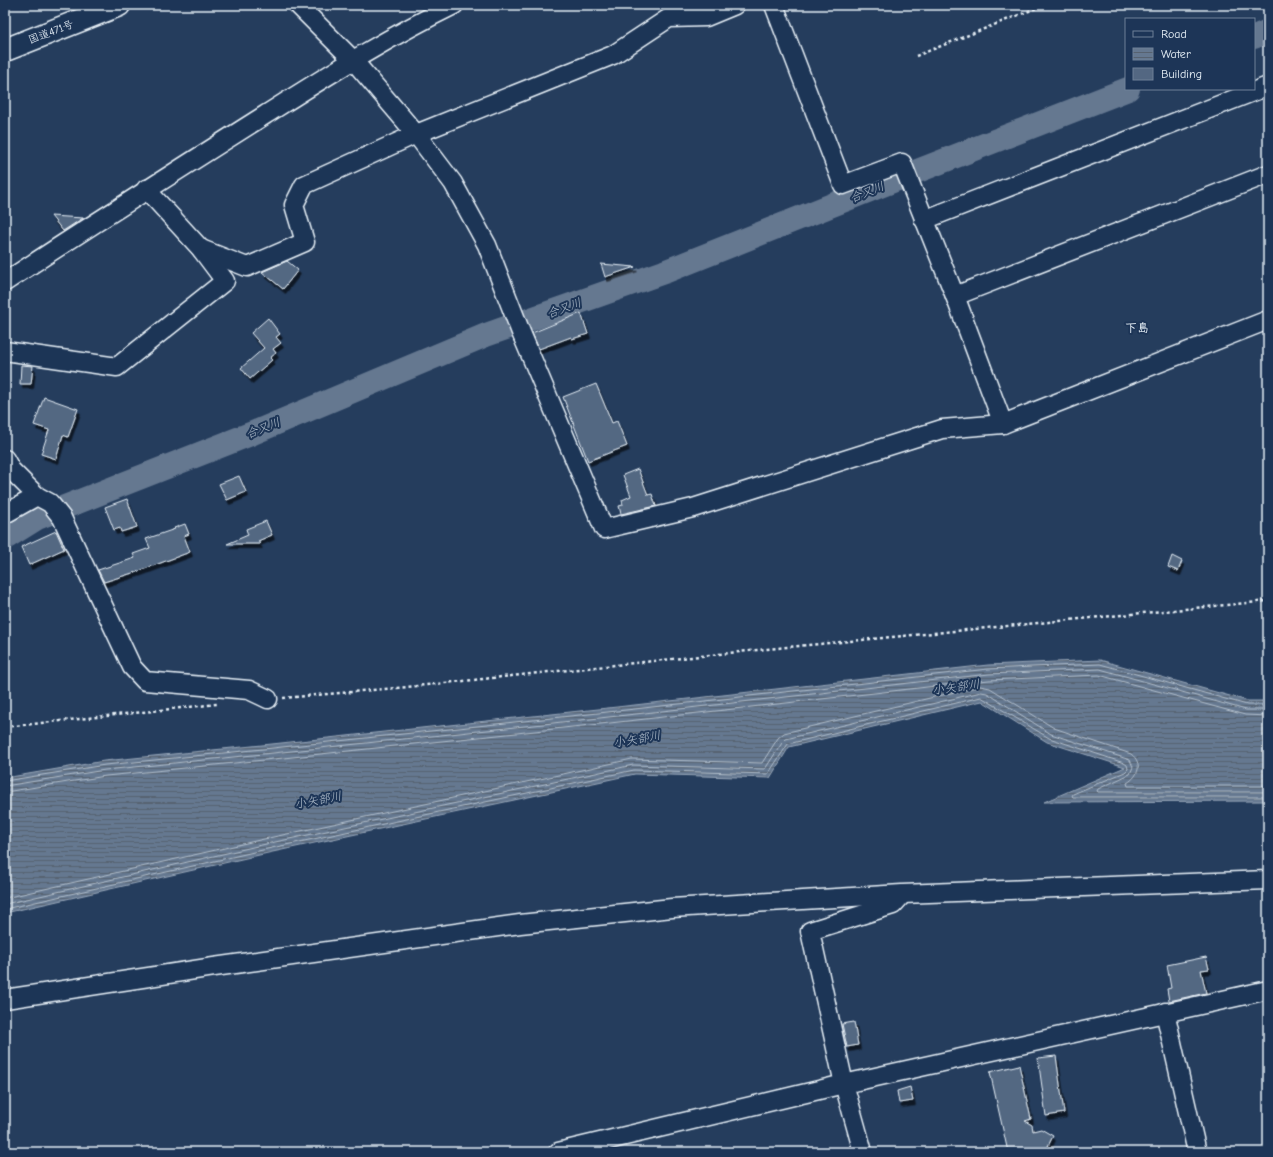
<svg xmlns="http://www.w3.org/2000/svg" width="1273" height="1157" font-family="'Comic Neue','Klee One',sans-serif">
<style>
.water{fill:url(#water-rules);stroke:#99a8ba}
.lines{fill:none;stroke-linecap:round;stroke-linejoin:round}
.shore{stroke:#b4c1ce;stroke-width:1}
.river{stroke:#657890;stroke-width:24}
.building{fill:#536782;stroke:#e8f1f8;filter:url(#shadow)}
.minor-casing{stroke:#e8f1f8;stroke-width:21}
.highway-casing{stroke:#e8f1f8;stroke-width:25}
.path{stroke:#e8f1f8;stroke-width:2.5;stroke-dasharray:3 3;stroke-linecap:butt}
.minor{stroke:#1d3557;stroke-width:18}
.highway{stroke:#1d3557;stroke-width:22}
.labels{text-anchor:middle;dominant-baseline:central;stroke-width:4;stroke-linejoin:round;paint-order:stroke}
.street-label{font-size:11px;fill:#e8f1f8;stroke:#1d3557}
.water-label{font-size:12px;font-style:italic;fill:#b4c1ce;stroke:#1d3557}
.neighbourhood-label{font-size:12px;font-weight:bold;fill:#e8f1f8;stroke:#1d3557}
</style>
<defs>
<pattern id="water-rules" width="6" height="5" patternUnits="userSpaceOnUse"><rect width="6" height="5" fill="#657890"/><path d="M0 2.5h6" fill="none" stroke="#576270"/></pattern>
<filter id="shadow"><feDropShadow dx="2.5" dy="4.5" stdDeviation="0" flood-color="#0009"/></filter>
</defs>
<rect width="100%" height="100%" fill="#253d5d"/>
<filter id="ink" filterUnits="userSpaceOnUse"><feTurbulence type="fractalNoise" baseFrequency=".025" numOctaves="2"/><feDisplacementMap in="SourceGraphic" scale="8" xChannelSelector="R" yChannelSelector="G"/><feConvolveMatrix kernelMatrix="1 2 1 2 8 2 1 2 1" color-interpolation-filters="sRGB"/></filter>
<g filter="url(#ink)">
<!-- water -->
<polygon class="water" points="1100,660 1248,701 1268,701 1268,801 1044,802 1125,767 1047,742 982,701 789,747 770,778 635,774 268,853 5,913 5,778 104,761 272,744 617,707 988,665"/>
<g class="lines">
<!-- shore -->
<g class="shore">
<polyline points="5,781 105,765 273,748 617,711 988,669 1100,664 1247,705 1268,705"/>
<polyline points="5,786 105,770 273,753 618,716 989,674 1100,669 1246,710 1268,710"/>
<polyline points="5,792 106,776 274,759 619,722 989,680 1099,675 1245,715 1268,716"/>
<path d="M5,898L264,839L632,759L762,763L778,738L784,733L980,686L990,688L1054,728L1131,754C1143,763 1139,776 1127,783L1128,786H1268"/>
<polyline points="5,904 266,844 633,765 765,769 782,743 786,739 981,692 987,693 1051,734 1130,760 1133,767 1130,774 1098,789 1097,791 1098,792 1268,792"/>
<polyline points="5,909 267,849 634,770 768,774 788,744 981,697 1049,738 1124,763 1127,765 1128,769 1125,772 1073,794 1072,796 1073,797 1268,797"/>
</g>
<!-- river -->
<g class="river">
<polyline points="1254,37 1268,31"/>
<polyline points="5,538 37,518 253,433 486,335 664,272 915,172 1128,89"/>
</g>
</g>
<!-- building -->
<g class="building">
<polygon points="51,216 83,218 63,231"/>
<polygon points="287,261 298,270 283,289 262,272"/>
<polygon points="601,264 635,267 605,277"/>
<polygon points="581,313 588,334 572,339 571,337 539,349 532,333"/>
<polygon points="268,318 280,334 276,337 281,343 273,349 276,353 270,358 272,360 250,379 241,368 264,348 251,333"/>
<polygon points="21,365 33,366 31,384 20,384"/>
<polygon points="596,384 612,423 617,421 627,446 588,461 563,397"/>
<polygon points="44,397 78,409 68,437 63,435 56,459 41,454 49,430 34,425"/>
<polygon points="638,469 648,495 652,494 656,506 621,514 619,506 623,505 622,500 631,496 623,475"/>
<polygon points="239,476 246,492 227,500 219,484"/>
<polygon points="127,499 137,527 121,532 120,528 114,530 105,507"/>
<polygon points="266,521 272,535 258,541 260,544 227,544 248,535 246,529"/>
<polygon points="185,524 189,534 184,536 190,552 139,571 104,582 98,570 135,558 133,554 150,548 146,539 175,529 174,528"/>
<polygon points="56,531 64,549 29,565 21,547"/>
<polygon points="1172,556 1182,561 1178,571 1168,567"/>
<polygon points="1206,957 1209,969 1201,970 1206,993 1169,1001 1167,989 1171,988 1167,965"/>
<polygon points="854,1022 858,1045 847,1047 842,1024"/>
<polygon points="1056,1056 1064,1113 1046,1116 1038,1058"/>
<polygon points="1019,1065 1031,1119 1025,1121 1032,1125 1033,1131 1041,1129 1053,1136 1048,1146 1055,1152 1008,1152 990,1072"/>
<polygon points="910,1087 913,1101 899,1103 897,1091"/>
</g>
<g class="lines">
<defs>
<g id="minor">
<polyline points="298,5 353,60 416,134 453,183 487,245 522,335 604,529 693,508 942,429 1003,424 1268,320"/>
<polyline points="774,5 843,185 902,163 955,296 1003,424"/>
<polyline points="924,220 1268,86"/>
<polyline points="201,249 247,267 305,242 294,205 304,185 416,134 613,55 669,18 706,17 735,5"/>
<path d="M5,282C91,225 178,170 265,115C327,76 388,37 454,5"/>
<polyline points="955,296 1268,174"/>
<polyline points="5,351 117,367 225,281 201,249 146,189"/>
<polyline points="5,459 11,470 37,496 50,503 62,518 132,667 145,681 249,690 268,699"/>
<polyline points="5,514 37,496"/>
<polyline points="5,999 214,967 520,924 672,908 902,894 1268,880"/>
<polyline points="1165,1012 1197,1152"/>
<polyline points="558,1152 844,1084 1268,990"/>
<polyline points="863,1152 844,1084 810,931 893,905 902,895"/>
</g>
<polyline id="highway" points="5,50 119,5"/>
</defs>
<!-- minor casing -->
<use href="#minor" class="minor-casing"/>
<!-- highway casing -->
<use href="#highway" class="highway-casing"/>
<!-- path -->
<g class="path">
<polyline points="916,56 1044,5"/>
<polyline points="283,698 407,687 767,649 1268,601"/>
<polyline points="5,727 217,704"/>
</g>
<!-- minor -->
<use href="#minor" class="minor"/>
<!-- highway -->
<use href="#highway" class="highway"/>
</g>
</g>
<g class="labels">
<!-- street labels -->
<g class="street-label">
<text transform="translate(51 32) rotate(-21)">国道471号</text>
</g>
<!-- water labels -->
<g class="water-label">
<text transform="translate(867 192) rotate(-22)">合又川</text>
<text transform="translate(564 308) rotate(-20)">合又川</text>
<text transform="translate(263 428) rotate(-22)">合又川</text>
<text transform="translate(956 687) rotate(-8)">小矢部川</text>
<text transform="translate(637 739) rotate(-10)">小矢部川</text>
<text transform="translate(318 800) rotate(-11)">小矢部川</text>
</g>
<!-- neighbourhood labels -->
<g class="neighbourhood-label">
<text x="1137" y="328">下島</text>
</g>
</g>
<!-- margin -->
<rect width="1273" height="1157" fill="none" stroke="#1d3557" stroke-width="20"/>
<rect x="10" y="10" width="1253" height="1137" fill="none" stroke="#e8f1f8" stroke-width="1.5" filter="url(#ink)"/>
<!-- legend -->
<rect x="1125" y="18" width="130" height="72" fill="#1d3557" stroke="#6e8097"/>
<rect x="1133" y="31" width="20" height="6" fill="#1d3557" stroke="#6e8097"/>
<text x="1161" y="38" font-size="12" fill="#e8f1f8">Road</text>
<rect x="1133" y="48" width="20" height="12" fill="url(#water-rules)" stroke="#6e8097"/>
<text x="1161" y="58" font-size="12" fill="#e8f1f8">Water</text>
<rect x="1133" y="68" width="20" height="12" fill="#536782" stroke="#6e8097"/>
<text x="1161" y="78" font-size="12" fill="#e8f1f8">Building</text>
</svg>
